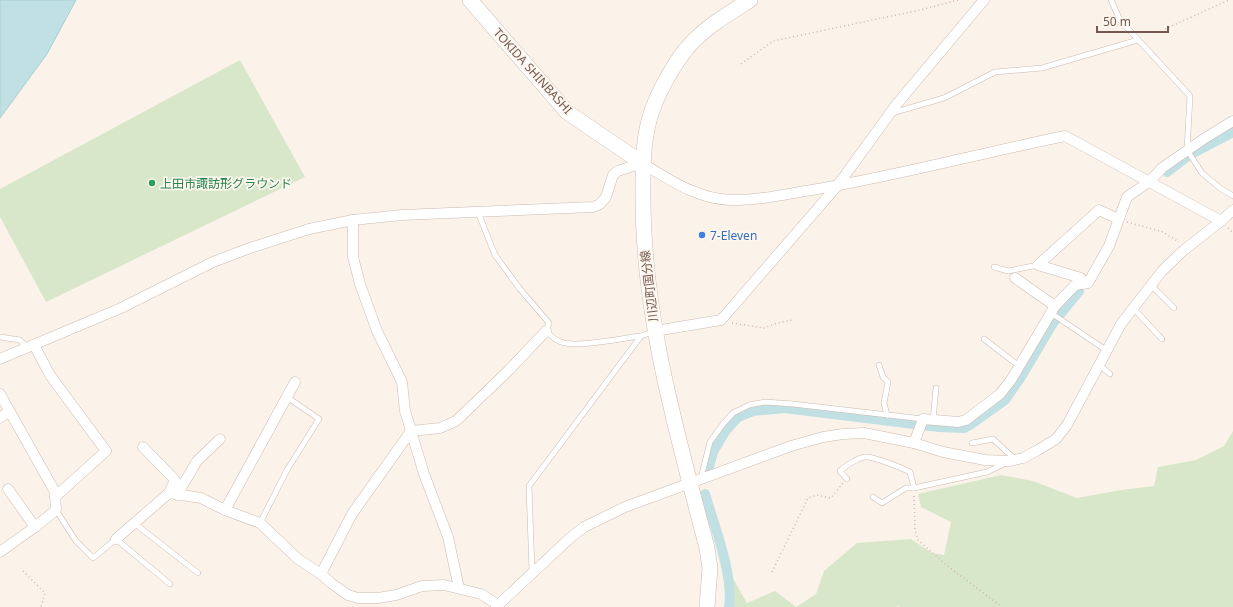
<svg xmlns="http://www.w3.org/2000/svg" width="1233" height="607" font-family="'Noto Sans','Noto Sans JP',sans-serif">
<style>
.green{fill:#d8e7c9}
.water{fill:#c0e0e3;stroke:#a7d0d3}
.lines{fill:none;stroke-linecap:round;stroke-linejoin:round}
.canal{stroke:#c0e0e3;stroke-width:10}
.lane-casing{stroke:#ccbab0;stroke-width:6}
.street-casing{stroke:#ccbab0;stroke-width:11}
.secondary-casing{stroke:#d0bcb1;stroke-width:16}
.path{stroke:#d3b4a7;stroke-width:1.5;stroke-dasharray:1 3;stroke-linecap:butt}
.lane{stroke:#fff;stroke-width:5}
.street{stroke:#fff;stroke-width:10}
.secondary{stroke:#fff;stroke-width:15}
.leisure-dot{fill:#2e9e5b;stroke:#fdf7f0;stroke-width:1.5}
.shop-dot{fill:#3f7fe0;stroke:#fdf7f0;stroke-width:1.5}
.labels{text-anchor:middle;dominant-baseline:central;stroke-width:3.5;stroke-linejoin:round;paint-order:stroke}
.street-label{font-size:12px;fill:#73594f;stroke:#fdf7f0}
.leisure-label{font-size:12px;fill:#27864d;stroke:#fdf7f0;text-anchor:start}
.shop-label{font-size:12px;fill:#366cbe;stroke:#fdf7f0;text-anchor:start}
</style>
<rect width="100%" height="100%" fill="#fbf3ea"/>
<!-- green -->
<g class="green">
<polygon points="240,60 305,177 46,302 0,217 0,189"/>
<polygon points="1233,431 1233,607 901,607 897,606 896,607 733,607 731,575 747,603 775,591 796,607 816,594 824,571 857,543 911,539 932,553 944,555 951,522 921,507 918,494 1001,475 1033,481 1077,498 1121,490 1154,486 1158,467 1196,460 1224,446"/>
</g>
<!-- water -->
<polygon class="water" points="0,0 76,0 47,54 0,118"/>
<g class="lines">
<!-- canal -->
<g class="canal">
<polyline points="1167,172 1189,155 1233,132"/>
<polyline points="709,467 713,452 726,430 738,417 753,411 784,408 939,427 964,428 970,425 1005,400 1021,377 1053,323 1079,291"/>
<path d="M705,494C714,525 734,576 729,607"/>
</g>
<defs>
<g id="lane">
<polyline points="1111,0 1120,20 1190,96 1187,150 1202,173 1220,188 1233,196"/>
<polyline points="892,113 944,98 995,72 1042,68 1138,40"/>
<path d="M478,212L495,255L520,289L549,323L546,331C550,335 555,340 561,342C576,348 623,338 641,336"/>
<polyline points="994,267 1008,271 1038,265"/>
<polyline points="1151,285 1174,308"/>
<polyline points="1133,308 1162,339"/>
<polyline points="1051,313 1106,350"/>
<polyline points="0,337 20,340 27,348"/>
<polyline points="984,339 1019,366"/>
<polyline points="879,365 883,377 888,382 884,403 887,415"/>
<polyline points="1099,365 1110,374"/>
<polyline points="933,420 936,388"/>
<polyline points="972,443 993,439 1016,460"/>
<polyline points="701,478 710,442 723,424 733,413 749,405 765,402 793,404 923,419"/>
<path d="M847,479L840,471C845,466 858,458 865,457C873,456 902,468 910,472L914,488"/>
<polyline points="873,497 882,503 906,488 914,488 987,472 1006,463"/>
<polyline points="56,510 76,541 93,558 116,539 170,584"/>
<polyline points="134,523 198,573"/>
<polyline points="260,523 287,470 319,419 287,397"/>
<polyline points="532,572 529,486 641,336 653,332"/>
</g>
<g id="street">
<polyline points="353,220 353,257 360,284 377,331 402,382 405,411 424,474 448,537 459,588"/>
<polyline points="1015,278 1055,306"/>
<polyline points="1082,284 1081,278 1038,265 1099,210 1118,219"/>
<polyline points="655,331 721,320 838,185 896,105 984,0"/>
<polyline points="34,345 50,375 106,451 55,497"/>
<path d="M0,359L121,308L213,262L250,248L309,229L353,220L402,215L593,207L600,204L606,197L613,175L618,171L642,163C670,180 697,199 731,200C758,201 786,194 812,190C897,176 981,153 1065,136L1221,221"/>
<polyline points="0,394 55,492 56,510 35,527 0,552"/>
<polyline points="0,418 9,411"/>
<polyline points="914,443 923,419 958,422 966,420 1000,394 1011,380 1055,306 1075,285 1088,283 1109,246 1127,197 1150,181 1162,168 1205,138 1233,121"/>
<polyline points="143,447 175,480 169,493"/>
<polyline points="8,489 35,527"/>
<polyline points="177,495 197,461 220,439"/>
<polyline points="225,510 295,382"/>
<polyline points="116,539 169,493 201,498 225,510 260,523 298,559 321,574 331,583 348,595 358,598 378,598 396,595 422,586 444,585 481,594 498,605"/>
<polyline points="321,574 352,514 411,431 440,428 456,421 509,370 546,331"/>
<polyline points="496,607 570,538 584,527 625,507 791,446 823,437 843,434 864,433 914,443 943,452 985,460 1010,461 1023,458 1038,450 1056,439 1067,425 1121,324 1162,271 1184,250 1221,221 1233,210"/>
</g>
<g id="secondary">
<polyline points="470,0 567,112 642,163"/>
<path d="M707,607L710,568L707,548C677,433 643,318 643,198C643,168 642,137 653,108C660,89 674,64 687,48C704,28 728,14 750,0"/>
</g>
</defs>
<!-- lane casing -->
<use href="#lane" class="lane-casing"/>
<!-- street casing -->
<use href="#street" class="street-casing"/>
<!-- secondary casing -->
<use href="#secondary" class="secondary-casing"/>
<!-- path -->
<g class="path">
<polyline points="1165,29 1229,0"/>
<polyline points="741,64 773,41 920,10 958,0"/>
<polyline points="1127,222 1163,232 1179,242"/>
<polyline points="1228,228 1233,233"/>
<polyline points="732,323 764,328 777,323 793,320"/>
<polyline points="914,496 915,530 918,540 945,564 1002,607"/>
<polyline points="23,571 45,593 41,607"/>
<polyline points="772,572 808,498 817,495 831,498 843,483"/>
</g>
<!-- lane -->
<use href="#lane" class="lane"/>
<!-- street -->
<use href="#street" class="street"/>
<!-- secondary -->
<use href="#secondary" class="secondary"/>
</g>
<!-- markers -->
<circle class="leisure-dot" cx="152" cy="183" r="4"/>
<circle class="shop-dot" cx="702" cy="235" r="4"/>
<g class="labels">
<!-- street labels -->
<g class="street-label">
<text transform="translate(533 71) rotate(48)">TOKIDA SHINBASHI</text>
<text transform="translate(649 286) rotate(-97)">川辺町国分線</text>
</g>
<!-- leisure labels -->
<g class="leisure-label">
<text x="160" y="183">上田市諏訪形グラウンド</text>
</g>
<!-- shop labels -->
<g class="shop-label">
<text x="710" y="235">7-Eleven</text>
</g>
</g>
<!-- scale -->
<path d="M1097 26v6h71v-6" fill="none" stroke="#73594f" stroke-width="2"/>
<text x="1103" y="26" font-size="12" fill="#73594f" stroke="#fdf7f0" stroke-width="3" paint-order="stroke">50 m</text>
</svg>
